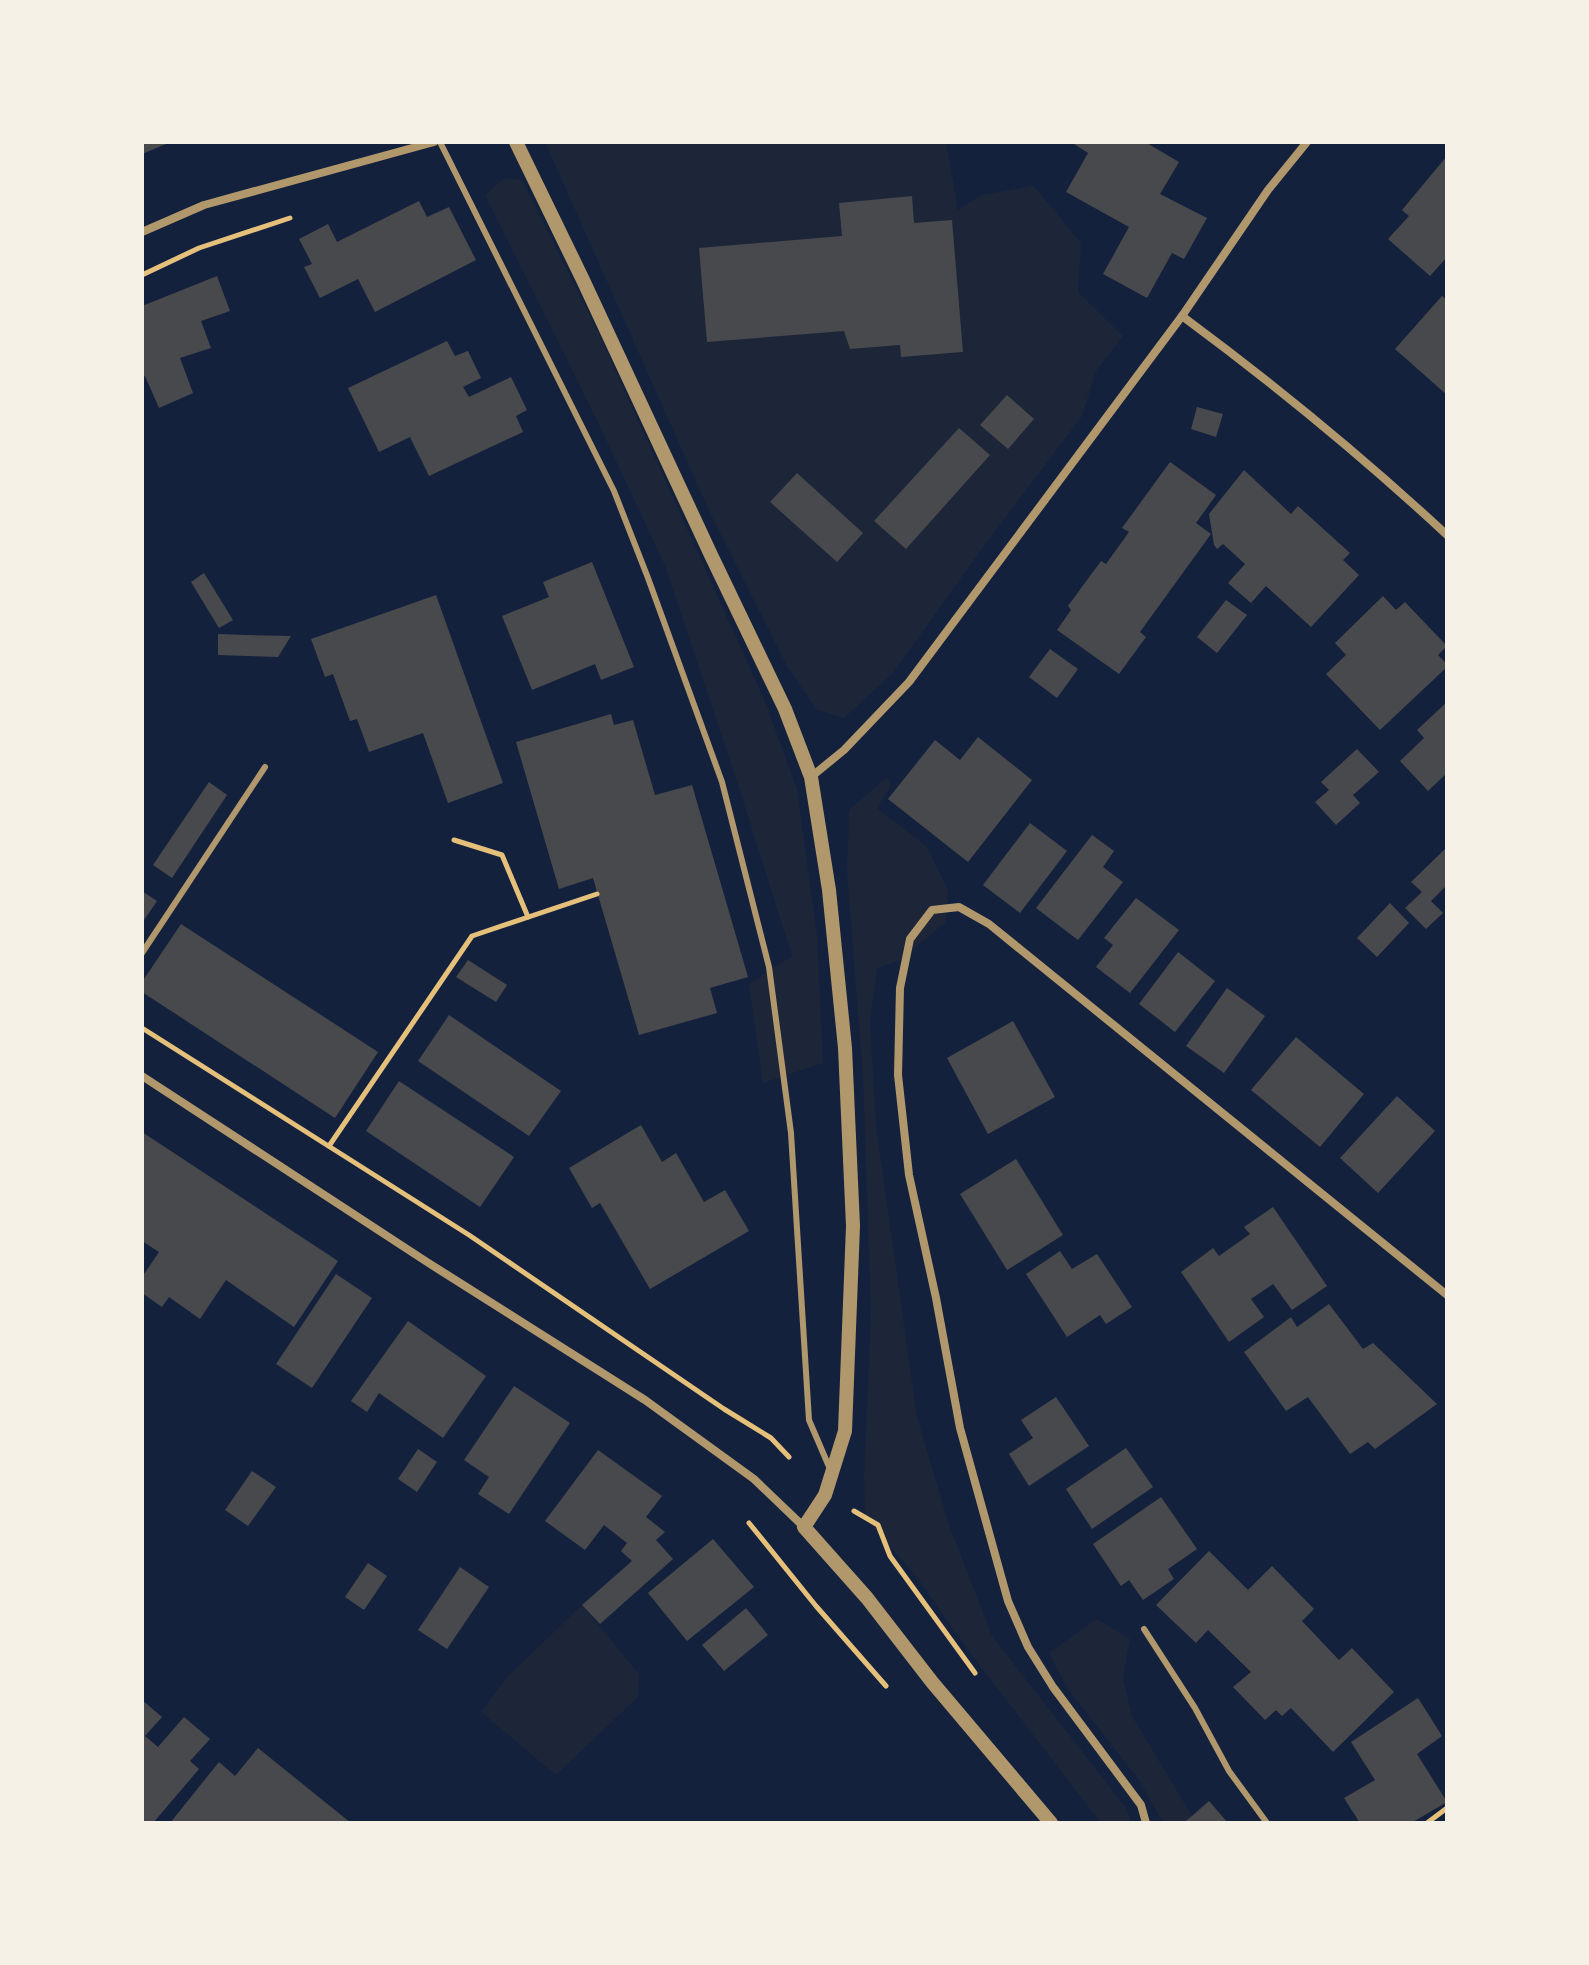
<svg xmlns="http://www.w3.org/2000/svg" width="1589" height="1965" font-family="'Source Serif 4',serif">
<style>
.green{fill:#1d2539}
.building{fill:#48494c}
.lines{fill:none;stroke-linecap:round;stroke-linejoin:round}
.path{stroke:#e5c07b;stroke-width:5}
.service{stroke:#b1986c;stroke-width:6}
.minor{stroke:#b1986c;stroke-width:8}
.tertiary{stroke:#b1986c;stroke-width:14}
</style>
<rect width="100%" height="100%" fill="#14213d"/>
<!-- green -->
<g class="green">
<polygon points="545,142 946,142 958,210 981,195 1034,186 1081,243 1078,292 1123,336 1096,371 1082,416 981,550 893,673 844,718 817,710 787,666 710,513"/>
<polygon points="504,178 522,180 599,334 764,699 797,789 817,935 823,1063 763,1083 749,984 792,956 740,791 665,566 595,416 485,195"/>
<polygon points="887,777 891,786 877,808 927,847 948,890 946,922 900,960 877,968 870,1022 876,1126 917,1417 948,1522 992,1636 1127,1809 1131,1823 1101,1823 971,1654 916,1576 865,1519 864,1478 871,1314 863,1075 847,872 849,810"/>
<polygon points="582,1605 639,1674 638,1697 556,1775 481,1712 508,1676"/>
<polygon points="1097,1619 1130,1639 1123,1678 1132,1716 1192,1816 1184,1823 1163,1823 1139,1780 1068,1689 1049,1653"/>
</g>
<!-- building -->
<g class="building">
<polygon points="142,142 171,142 142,154"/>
<polygon points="1071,142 1145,142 1179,162 1160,194 1207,218 1184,259 1172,253 1147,298 1103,274 1129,227 1066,192 1088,153"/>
<polygon points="1447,156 1447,257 1430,276 1388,239 1409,216 1402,210"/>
<polygon points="912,196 914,223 952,220 963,352 901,357 900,345 850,349 844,331 707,342 699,248 842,236 839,203"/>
<polygon points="419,201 427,217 449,207 476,260 375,312 358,279 320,298 304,267 312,264 299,239 328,224 337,242"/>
<polygon points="217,276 230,311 201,321 211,348 180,358 193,393 159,408 145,376 142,378 142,306"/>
<polygon points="1442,296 1447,300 1447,395 1395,349"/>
<polygon points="447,341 455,356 468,351 481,378 463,387 469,397 511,377 527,410 516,416 523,432 429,476 410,437 379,452 348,388"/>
<polygon points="1007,395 1034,419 1008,449 980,425"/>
<polygon points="1197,407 1223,414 1216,437 1191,429"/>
<polygon points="959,428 990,455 906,549 874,521"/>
<polygon points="1170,462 1216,495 1196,523 1211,534 1140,632 1146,637 1119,674 1057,630 1071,610 1068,606 1101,561 1106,564 1129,532 1122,528"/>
<polygon points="1244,470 1291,514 1298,506 1350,553 1343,560 1359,575 1311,627 1266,586 1251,603 1228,583 1245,564 1223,544 1217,549 1214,545 1209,514"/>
<polygon points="797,473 863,533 837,562 770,502"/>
<polygon points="592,562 634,667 601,680 595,664 532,690 502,616 549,597 543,582"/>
<polygon points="204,573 233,620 219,628 191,582"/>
<polygon points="436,595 503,783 448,803 423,733 369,752 357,719 350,721 333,674 325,677 311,639"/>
<polygon points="1383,596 1396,610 1405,602 1447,646 1438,655 1447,664 1447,667 1380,730 1326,674 1346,655 1335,643"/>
<polygon points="1226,600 1247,615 1217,653 1197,637"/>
<polygon points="218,634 246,635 291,636 278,657 218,655"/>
<polygon points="1050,649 1078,669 1057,698 1029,677"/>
<polygon points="1447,702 1447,773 1428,791 1400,761 1424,738 1417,730"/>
<polygon points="611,714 614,725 633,720 655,795 692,785 748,977 710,988 717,1013 639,1035 593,878 559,889 516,742"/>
<polygon points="978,737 1032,780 968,862 888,799 935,740 960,760"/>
<polygon points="1357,749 1379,772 1353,795 1360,803 1336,825 1315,802 1329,790 1321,782"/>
<polygon points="209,782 227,795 172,878 153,865"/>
<polygon points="1030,823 1067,851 1020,913 983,885"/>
<polygon points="1092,835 1114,851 1103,867 1123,882 1078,940 1036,908"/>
<polygon points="1447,847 1447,885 1431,901 1443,913 1426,929 1405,908 1422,892 1411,882"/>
<polygon points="142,891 157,901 142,923"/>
<polygon points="1136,898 1179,930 1130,993 1096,967 1113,945 1104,938"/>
<polygon points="1390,903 1409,923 1377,957 1357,938"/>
<polygon points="181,924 378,1052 335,1118 142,992 142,982"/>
<polygon points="1178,952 1215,981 1175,1032 1139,1004"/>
<polygon points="468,960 507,985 496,1002 456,977"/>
<polygon points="1227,988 1265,1016 1224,1073 1186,1046"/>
<polygon points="449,1015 561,1091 529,1136 418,1061"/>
<polygon points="1013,1021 1055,1097 988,1134 947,1058"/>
<polygon points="1296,1037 1364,1094 1320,1147 1251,1090"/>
<polygon points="399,1081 514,1157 480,1207 366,1131"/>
<polygon points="1397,1096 1435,1131 1378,1193 1340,1158"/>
<polygon points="641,1125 662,1162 676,1153 704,1202 725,1190 749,1231 650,1289 600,1203 592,1208 569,1168"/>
<polygon points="142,1132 338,1261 294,1327 226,1280 200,1319 169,1297 162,1307 142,1293 142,1277 159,1252 142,1241"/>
<polygon points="1016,1159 1063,1235 1007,1270 960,1194"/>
<polygon points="1273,1207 1327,1286 1292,1310 1273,1284 1251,1299 1264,1317 1229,1342 1181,1272 1213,1248 1219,1256 1250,1234 1244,1227"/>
<polygon points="1060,1251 1072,1269 1097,1254 1132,1307 1106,1324 1100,1315 1067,1337 1026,1274"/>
<polygon points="336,1274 372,1298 312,1388 276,1364"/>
<polygon points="1329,1304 1363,1349 1373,1343 1437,1404 1375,1449 1368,1442 1350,1454 1308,1397 1286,1411 1244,1352 1291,1317 1297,1327"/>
<polygon points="408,1321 486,1376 443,1438 379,1393 367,1412 351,1401"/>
<polygon points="514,1386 570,1423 509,1514 478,1494 489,1477 464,1460"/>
<polygon points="1056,1397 1089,1446 1029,1486 1009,1454 1033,1438 1021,1420"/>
<polygon points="1126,1448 1153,1487 1092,1529 1066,1489"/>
<polygon points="418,1449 437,1462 417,1492 398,1479"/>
<polygon points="598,1450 662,1496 646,1517 665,1532 656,1540 673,1559 600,1624 582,1605 632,1561 621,1551 627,1543 604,1525 585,1550 545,1521"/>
<polygon points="252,1471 276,1487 248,1526 225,1510"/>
<polygon points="1161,1497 1197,1549 1168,1569 1174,1579 1143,1600 1129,1580 1121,1586 1093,1544"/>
<polygon points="713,1539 754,1587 687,1641 648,1593"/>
<polygon points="1209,1551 1248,1590 1272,1566 1314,1609 1302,1621 1339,1660 1352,1648 1394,1692 1333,1752 1291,1708 1282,1716 1276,1710 1265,1720 1233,1687 1251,1672 1208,1630 1196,1643 1156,1605"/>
<polygon points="368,1563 387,1576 364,1610 345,1597"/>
<polygon points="460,1567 489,1587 447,1649 418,1630"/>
<polygon points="746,1608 768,1635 724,1671 702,1645"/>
<polygon points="1418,1698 1442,1736 1417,1754 1447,1802 1411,1823 1360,1823 1344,1798 1375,1780 1351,1742"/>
<polygon points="142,1700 162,1717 145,1736 158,1747 184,1717 210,1739 190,1761 199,1769 153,1823 142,1821"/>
<polygon points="258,1748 351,1823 170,1823 219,1762 235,1776"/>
<polygon points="1209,1801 1228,1823 1183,1823 1192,1816"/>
</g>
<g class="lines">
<!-- path -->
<g class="path">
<polyline points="142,275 199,248 290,218"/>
<polyline points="454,840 502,855 528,917"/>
<polyline points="142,1028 469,1235 724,1409 771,1438 789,1457"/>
<polyline points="329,1146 472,936 597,894"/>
<polyline points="854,1511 878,1525 890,1556 975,1673"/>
<polyline points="749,1523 816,1606 886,1686"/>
<polyline points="1427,1823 1447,1808"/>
</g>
<!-- service -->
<g class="service">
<polyline points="440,142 614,491 648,578 722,782 769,967 791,1133 809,1420 830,1469"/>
<polyline points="142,953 265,767"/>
<polyline points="1144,1629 1195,1708 1229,1771 1267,1823"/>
</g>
<!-- minor -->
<g class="minor">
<polyline points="142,232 204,205 434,142"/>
<path d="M1182,316C1274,384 1363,457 1447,535"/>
<polyline points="811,777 844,750 909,682 1182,316 1268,190 1307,142"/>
<polyline points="142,1076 427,1262 645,1400 754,1479 804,1527"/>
<polyline points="1146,1823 1141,1805 1053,1687 1028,1647 1008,1601 960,1428 936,1298 909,1175 898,1075 900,988 910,939 932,910 959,907 989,924 1447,1295"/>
</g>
<!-- tertiary -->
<polyline class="tertiary" points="516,142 583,280 711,555 785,709 811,777 829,890 845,1048 853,1226 845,1431 825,1495 804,1527 867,1598 932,1682 1051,1823"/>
</g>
<!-- border -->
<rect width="1589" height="1965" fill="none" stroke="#f6f1e7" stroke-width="288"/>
</svg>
